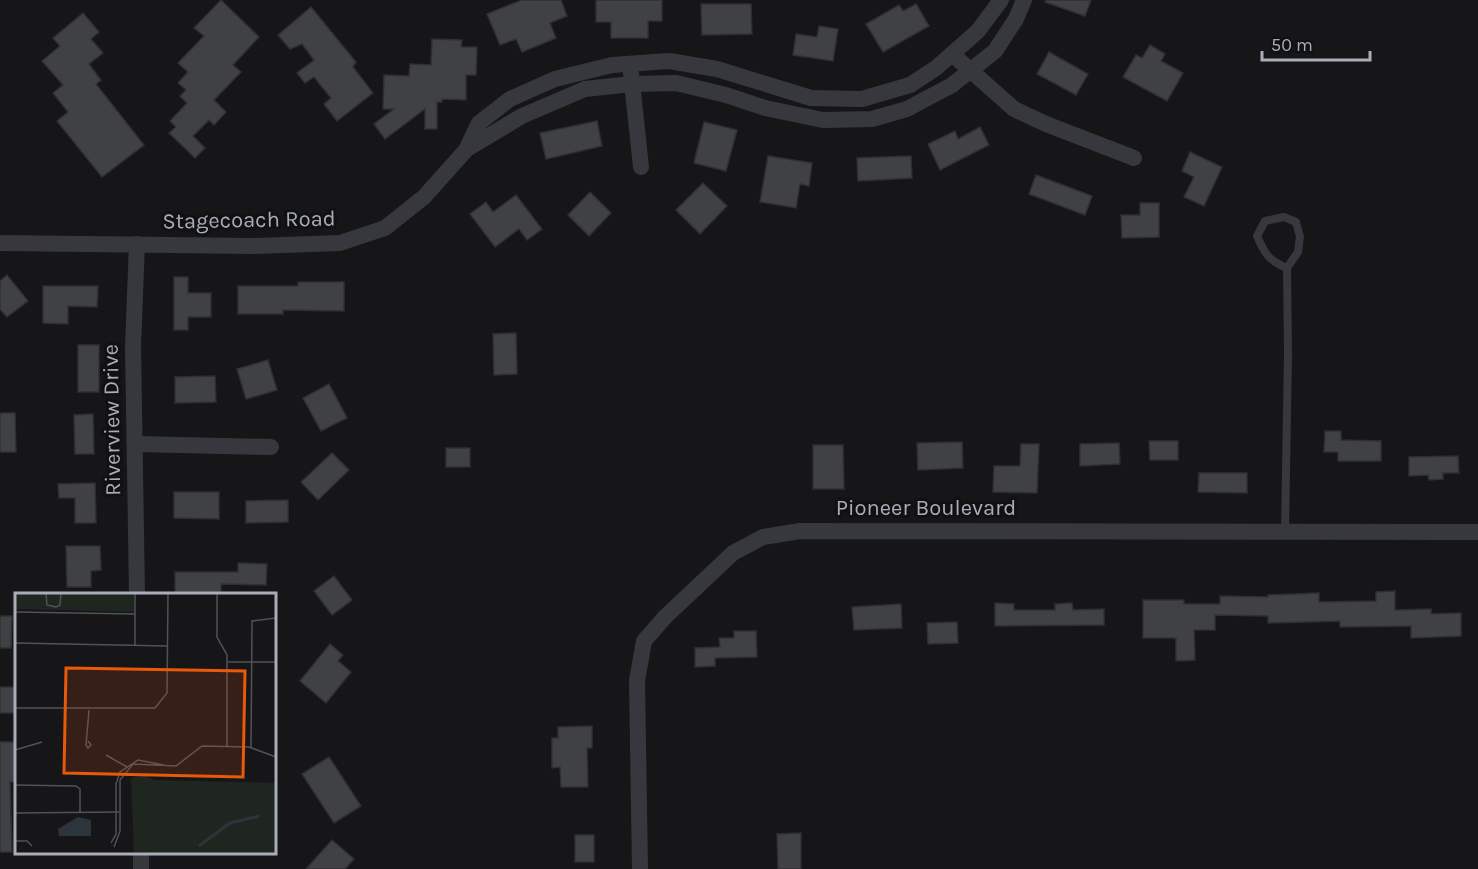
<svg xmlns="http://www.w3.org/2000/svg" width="1478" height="869" font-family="Karla,sans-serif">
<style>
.building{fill:#404145;stroke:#303034;stroke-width:1.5}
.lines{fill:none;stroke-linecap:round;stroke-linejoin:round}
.service{stroke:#37383d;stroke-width:8}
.minor{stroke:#37383d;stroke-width:16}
.labels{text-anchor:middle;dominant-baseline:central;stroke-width:6;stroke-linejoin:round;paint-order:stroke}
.street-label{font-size:22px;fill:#a8adb8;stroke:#111113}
.inset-river{fill:none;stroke:#2c353c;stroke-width:3}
.inset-road{fill:none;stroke:#505258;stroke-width:1.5}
.view{fill:#e8590c;fill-opacity:0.15;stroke:#e8590c;stroke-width:3}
.inset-edge{fill:none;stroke:#a8adb8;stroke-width:3}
</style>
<rect width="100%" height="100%" fill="#161618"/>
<!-- building -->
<g class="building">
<polygon points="221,0 259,37 233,65 241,72 214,100 226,112 214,125 209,120 193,136 205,148 195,158 169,133 176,127 170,121 187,103 180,96 186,90 178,83 188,72 178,63 204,36 194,28"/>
<polygon points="522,0 561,0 567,16 550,23 556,38 522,52 516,39 500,45 487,14"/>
<polygon points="596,0 662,0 662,21 648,21 648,38 611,38 611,22 596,22"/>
<polygon points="1046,0 1091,0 1085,16 1045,2"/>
<polygon points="701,4 751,4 752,34 702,35"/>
<polygon points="916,4 929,26 883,52 866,24 899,5 903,11"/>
<polygon points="311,7 356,62 353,67 373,93 337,121 324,104 331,98 314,77 305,83 297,73 314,60 302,44 290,49 278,35"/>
<polygon points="83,13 99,32 91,39 103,53 89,64 101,80 96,84 144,145 102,177 57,121 68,112 53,93 63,85 42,61 60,46 53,38"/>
<polygon points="819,26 838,29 833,61 793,55 796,34 817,37"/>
<polygon points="432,39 462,40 461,47 477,47 476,75 466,75 466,100 442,99 442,102 437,102 437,129 425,129 425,109 385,139 374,124 394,109 383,109 384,75 409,76 410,64 431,65"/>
<polygon points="1150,45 1165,54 1161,61 1183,73 1167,101 1123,77 1136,55 1142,58"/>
<polygon points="1049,52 1088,74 1076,95 1037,74"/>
<polygon points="597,121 602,146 546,159 540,133"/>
<polygon points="704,122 737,130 726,171 694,163"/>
<polygon points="980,127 989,145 940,170 928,144 955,131 958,139"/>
<polygon points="1190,152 1222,167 1204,206 1184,197 1194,177 1182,171"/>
<polygon points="768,156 812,163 809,186 800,184 796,208 760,202"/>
<polygon points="911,156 912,178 858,181 857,158"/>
<polygon points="1036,175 1092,196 1085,215 1029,194"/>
<polygon points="703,183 727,206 700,234 676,210"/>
<polygon points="590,192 611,213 589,236 568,215"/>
<polygon points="516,195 542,229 527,240 519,229 495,247 470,214 486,202 493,212"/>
<polygon points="1140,203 1159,203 1159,237 1122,238 1121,215 1140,215"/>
<polygon points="7,275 28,301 7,317 0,309 0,281"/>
<polygon points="174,277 188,277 188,293 211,293 211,317 188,317 188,330 174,330"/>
<polygon points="298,282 344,282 344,311 283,310 283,314 238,314 238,286 298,286"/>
<polygon points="43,286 98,286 97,307 68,306 68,324 43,323"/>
<polygon points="516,333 517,374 494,375 493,334"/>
<rect x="78" y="345" width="21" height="47"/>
<polygon points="268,360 277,390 246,399 237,369"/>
<polygon points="215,376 216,402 175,403 175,377"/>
<polygon points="329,384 347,418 321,431 303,398"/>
<polygon points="0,413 15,413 16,452 0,452"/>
<polygon points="93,414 94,454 75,454 74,415"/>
<polygon points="1325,431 1341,431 1341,440 1381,441 1381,461 1338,461 1338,452 1324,452"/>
<polygon points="1149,441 1178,441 1178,460 1150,460"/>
<polygon points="962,442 963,468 918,470 917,443"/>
<polygon points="1119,443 1120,464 1080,466 1080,444"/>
<polygon points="1021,444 1039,444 1037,493 993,492 994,466 1020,466"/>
<polygon points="813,445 843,445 844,489 813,489"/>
<rect x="446" y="448" width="24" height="19"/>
<polygon points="332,453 349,470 318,500 301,482"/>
<polygon points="1458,456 1459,473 1443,473 1443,479 1429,480 1428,475 1409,476 1409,457"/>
<polygon points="1199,473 1247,473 1247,493 1198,492"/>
<polygon points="95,483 96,523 75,523 75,498 59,498 58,484"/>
<polygon points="174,492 219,492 219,519 174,518"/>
<polygon points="288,500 288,522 246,523 246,501"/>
<polygon points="66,546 100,546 101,570 91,571 91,587 67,587"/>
<polygon points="238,563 267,564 266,585 221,584 221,594 175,594 175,572 238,572"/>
<polygon points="334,576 352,600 332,615 314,591"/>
<polygon points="1395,591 1395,610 1431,609 1431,614 1461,613 1461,636 1411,638 1411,626 1340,627 1340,621 1268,623 1268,616 1215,615 1215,630 1194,630 1195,660 1176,661 1176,638 1143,638 1143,600 1184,600 1184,604 1220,604 1220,596 1268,597 1268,595 1319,593 1319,602 1376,601 1376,592"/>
<polygon points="995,603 1014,604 1014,610 1055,610 1055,604 1072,603 1073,610 1104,609 1104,625 995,626"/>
<polygon points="901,604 902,628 854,630 852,607"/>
<polygon points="0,616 12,616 11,648 0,648"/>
<polygon points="957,622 958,643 928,644 927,623"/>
<polygon points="734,631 756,631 757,657 715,658 715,666 695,667 695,648 720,647 719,638 734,638"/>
<polygon points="330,644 343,655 338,661 351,672 326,703 300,681"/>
<polygon points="0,687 15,687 16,713 0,713"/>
<polygon points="592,726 592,748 587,748 588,787 561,787 560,767 552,768 552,738 558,738 558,727"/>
<polygon points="0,742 16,742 15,782 10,782 12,852 0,852"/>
<polygon points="329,757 361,806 334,823 302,774"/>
<polygon points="801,833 801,869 778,869 777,834"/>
<rect x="575" y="835" width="19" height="27"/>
<polygon points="332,840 354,859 345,869 306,869"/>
</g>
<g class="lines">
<!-- service -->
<path class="service" d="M1285,531L1288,354L1287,268L1298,252L1300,237L1296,222L1284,217L1265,221L1257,236C1265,254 1268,260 1287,268"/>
<!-- minor -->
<g class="minor">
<polyline points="952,54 1014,109 1046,124 1134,158"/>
<polyline points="631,73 641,167"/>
<polyline points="467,149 522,116 585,89 632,84 676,83 726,95 765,108 823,120 872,119 907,109 952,85 995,51 1016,19 1024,0"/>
<polyline points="0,243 254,246 340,243 385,228 424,197 466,150 479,123 510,99 555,79 612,65 669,61 717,69 811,98 862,99 910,85 936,68 978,31 1001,0"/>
<polyline points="137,244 133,346 137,594"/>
<polyline points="135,444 271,447"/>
<polyline points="141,852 141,869"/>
<polyline points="640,869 637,681 644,641 665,617 733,553 763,537 800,531 1478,532"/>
</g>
</g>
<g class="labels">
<!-- street labels -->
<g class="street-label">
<text transform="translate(249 220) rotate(-1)">Stagecoach Road</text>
<text transform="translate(112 420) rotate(-91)">Riverview Drive</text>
<text x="926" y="508">Pioneer Boulevard</text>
</g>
</g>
<!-- overview -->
<g transform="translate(15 593)">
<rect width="261" height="261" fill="#161618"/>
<path d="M0,0H119V19L0,16ZM126,181L140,187L261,190V261H119L116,186Z" fill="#1e261f"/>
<path d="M63,224L76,227V243H44L43,236Z" fill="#2c353c"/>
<path class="inset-river" d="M184,253L215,230L244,223"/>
<path class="inset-road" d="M31,0L32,12L41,14L45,12L46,0M202,0V44L212,62V154M0,19L120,21M0,50L152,53M120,53V0M213,69H261M0,115H140L152,100L153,0M73,148L76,152L73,155L71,152L74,117M236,154L237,28L261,25M0,157L27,149M91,162L112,174M0,192L61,193L65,196V219M0,220L104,219M0,248H12L17,253M96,250L101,241V191L105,179L123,167L149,172M99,254L105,238V187L118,171L161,173L187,153L234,154L261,164"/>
<path class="view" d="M51,75L230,78L228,184L49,180Z"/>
<rect width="261" height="261" class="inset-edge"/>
</g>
<!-- scale -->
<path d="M1262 51v9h108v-9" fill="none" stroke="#a8adb8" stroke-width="3"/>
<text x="1271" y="51" font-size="18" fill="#a8adb8" stroke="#111113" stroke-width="4.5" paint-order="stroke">50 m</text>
</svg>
